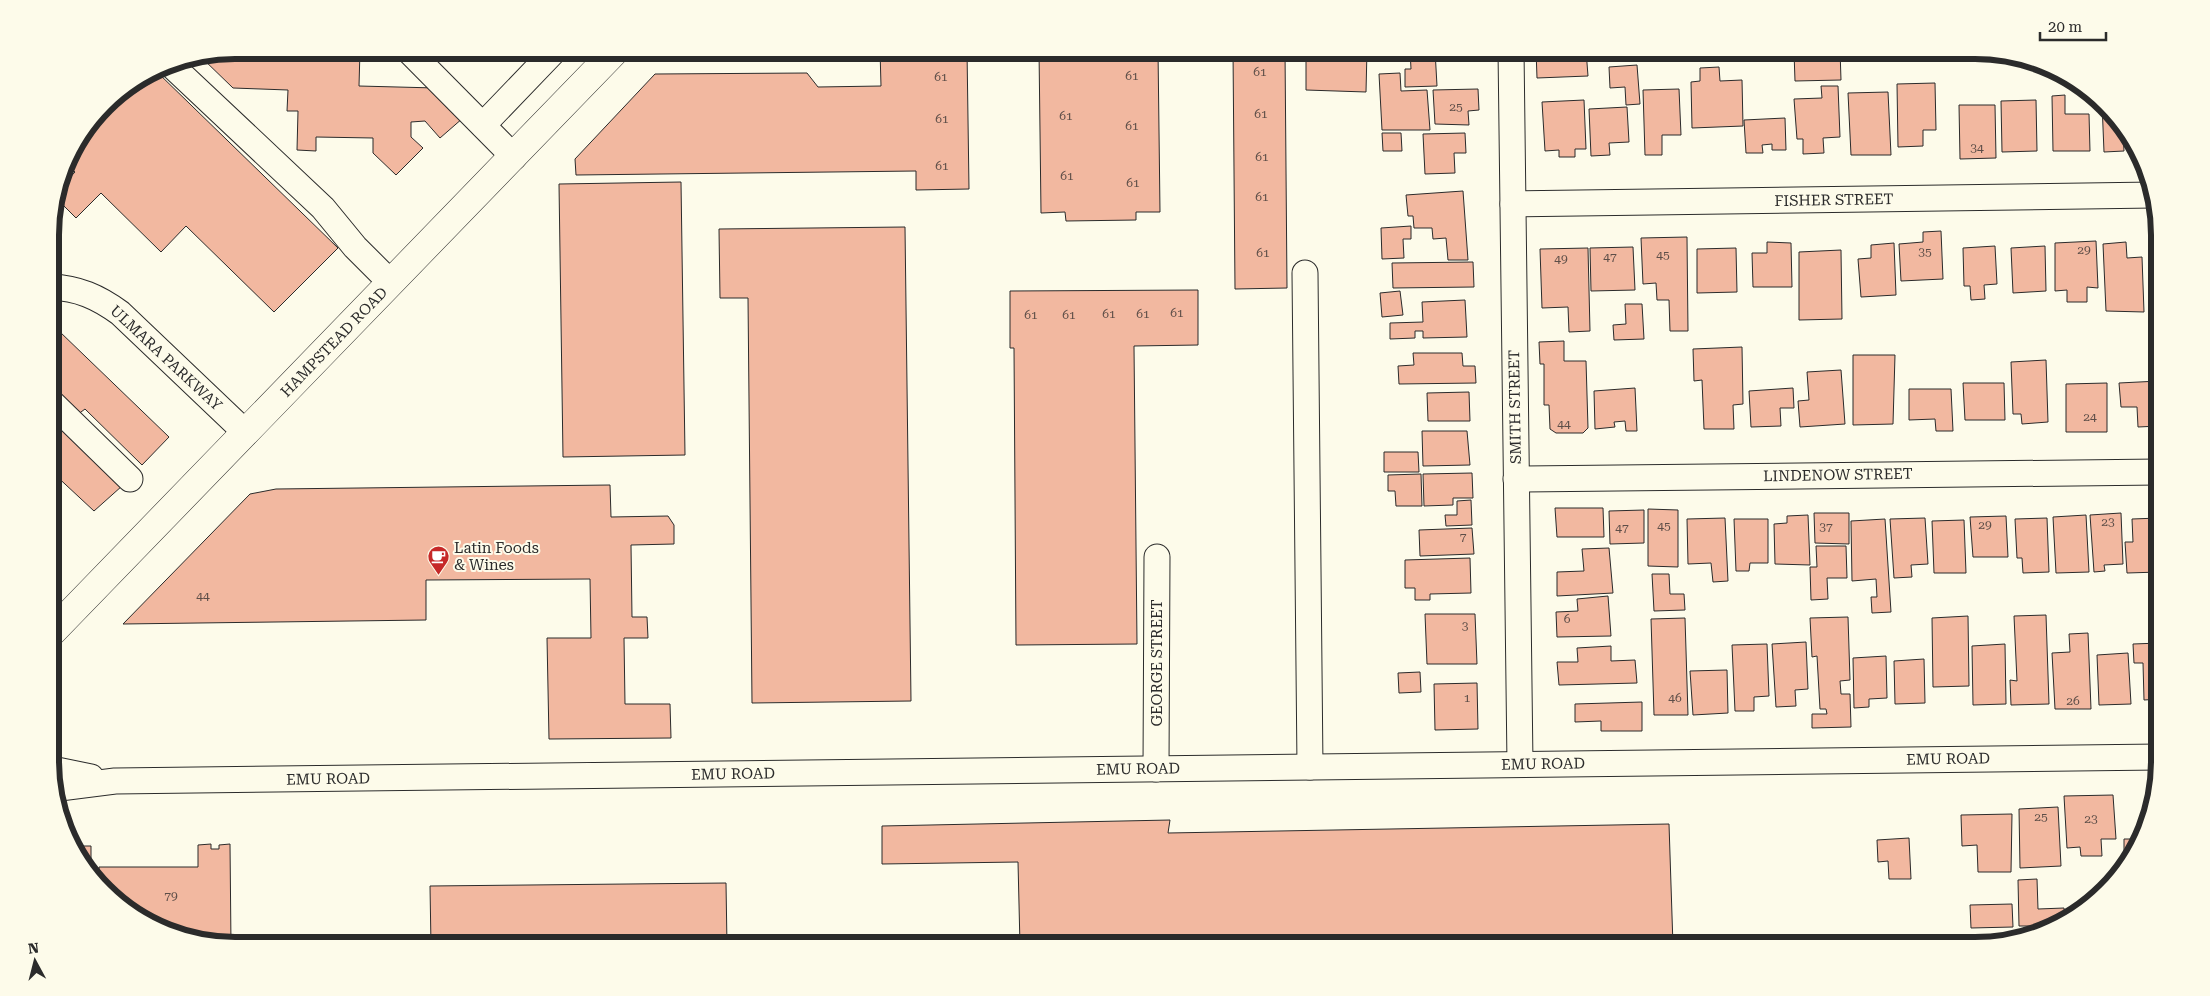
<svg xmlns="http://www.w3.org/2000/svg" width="2210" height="996" font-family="'Roboto Serif',serif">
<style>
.building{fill:#f2b8a0;stroke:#2b2b2b}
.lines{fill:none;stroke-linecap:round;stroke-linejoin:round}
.minor-casing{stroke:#2b2b2b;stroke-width:27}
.major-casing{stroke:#2b2b2b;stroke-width:29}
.minor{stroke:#fdfbea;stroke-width:25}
.major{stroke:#fdfbea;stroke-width:28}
.labels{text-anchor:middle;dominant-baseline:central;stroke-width:4;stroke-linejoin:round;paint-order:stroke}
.number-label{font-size:12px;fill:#5d4e48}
.street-label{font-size:15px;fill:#2b2b2b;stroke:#fdfbea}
.poi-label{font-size:15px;fill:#2b2b2b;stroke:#fdfbea;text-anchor:start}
.rim{fill:none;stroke:#2b2b2b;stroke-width:6}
</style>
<rect width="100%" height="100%" fill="#fdfbea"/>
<!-- building -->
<g class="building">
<polygon points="234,50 360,50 359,86 436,88 463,118 440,138 425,121 411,122 411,137 423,148 396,175 373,153 373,138 316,137 316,151 297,150 298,111 287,111 288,90 233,88 201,57"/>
<polygon points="880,50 967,50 969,189 916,190 916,171 576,175 575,159 655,74 807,73 818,87 881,86"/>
<polygon points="1039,50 1158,50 1160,212 1136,212 1136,220 1066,221 1065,212 1041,213"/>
<polygon points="1233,50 1285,50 1287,288 1235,289"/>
<polygon points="1306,50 1367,50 1366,92 1306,90"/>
<polygon points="1410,50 1435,50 1437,86 1405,87 1405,69 1411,69"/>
<polygon points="1536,50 1550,50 1551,59 1570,59 1570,50 1586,50 1588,76 1537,78"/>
<polygon points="1651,50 1737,50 1737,57 1651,58"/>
<polygon points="1818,50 1840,50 1841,80 1795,81 1794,52"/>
<polygon points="1637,65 1640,104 1626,105 1625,87 1610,88 1609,67"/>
<polygon points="1719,67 1720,81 1742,80 1743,126 1692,128 1691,82 1700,81 1700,68"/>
<polygon points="155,70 338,248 274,312 186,226 161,252 101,193 76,218 57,199 60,188 75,172 66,164 69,153 113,96"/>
<polygon points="1400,73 1401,91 1427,90 1430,130 1382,130 1379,74"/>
<polygon points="1935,83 1936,130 1923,130 1923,146 1898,147 1897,84"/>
<polygon points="1821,86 1838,86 1840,137 1823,138 1824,153 1803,154 1803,139 1797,139 1794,99 1822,98"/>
<polygon points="1478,89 1479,110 1468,111 1469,125 1435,124 1433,90"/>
<polygon points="1679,89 1681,135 1662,135 1662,155 1645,155 1643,90"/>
<polygon points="1888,92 1891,155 1851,155 1848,93"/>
<polygon points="2065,95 2065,114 2089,114 2090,151 2053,151 2052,96"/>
<polygon points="1584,100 1586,149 1575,149 1575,157 1559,157 1559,150 1545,151 1542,102"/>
<polygon points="2036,100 2037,151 2002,152 2001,101"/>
<polygon points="2102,103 2122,122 2127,132 2123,132 2124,151 2104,152"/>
<polygon points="1959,105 1995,105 1996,158 1960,159"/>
<polygon points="1627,107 1629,142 1609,143 1610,155 1591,156 1589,109"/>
<polygon points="1785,118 1786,150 1772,150 1772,144 1762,145 1763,153 1746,153 1744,120"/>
<polygon points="1382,133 1401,133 1402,151 1383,151"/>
<polygon points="1465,133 1466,153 1454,153 1455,173 1425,174 1423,134"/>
<polygon points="681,182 685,455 563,457 559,184"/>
<polygon points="1463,191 1468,260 1448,260 1446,238 1433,239 1432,228 1414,228 1413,216 1408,216 1406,195"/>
<polygon points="1411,226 1411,239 1403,239 1404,258 1382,259 1381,228"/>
<polygon points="905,227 911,701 752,703 748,298 720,298 719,229"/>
<polygon points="1941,231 1943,279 1901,281 1899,244 1923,242 1923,232"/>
<polygon points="1687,237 1688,331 1670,331 1669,300 1657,300 1656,283 1643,284 1641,238"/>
<polygon points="2154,240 2159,240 2159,285 2155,286"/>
<polygon points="2096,241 2098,288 2087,287 2087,302 2067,302 2067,290 2055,291 2055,243"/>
<polygon points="1767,242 1791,243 1792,287 1753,287 1752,253 1767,253"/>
<polygon points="2126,242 2127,258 2142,257 2144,312 2106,311 2103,244"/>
<polygon points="1894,243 1896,295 1861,297 1858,259 1871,258 1871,245"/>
<polygon points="1995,246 1997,284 1984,285 1985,299 1971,300 1970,286 1964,286 1963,248"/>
<polygon points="2045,246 2046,291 2013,293 2011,248"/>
<polygon points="1633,247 1635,290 1591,291 1590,248"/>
<polygon points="1588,248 1590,331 1569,332 1568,307 1542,308 1540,249"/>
<polygon points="1736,248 1737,292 1697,293 1697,249"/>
<polygon points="1841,250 1842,319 1799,320 1799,252"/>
<polygon points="1473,262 1474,287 1393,288 1392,263"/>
<polygon points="1198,290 1198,345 1134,346 1137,644 1016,645 1014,348 1010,348 1010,291"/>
<polygon points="1400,291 1403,315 1382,317 1380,293"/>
<polygon points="1465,300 1467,337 1423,338 1423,331 1415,331 1415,338 1390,339 1390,323 1423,322 1422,302"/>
<polygon points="1625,304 1642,304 1644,339 1614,340 1613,325 1626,324"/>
<polygon points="59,331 169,437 142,465 85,409 77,415 51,391 51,379 53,377 51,374 51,339"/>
<polygon points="1564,341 1564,361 1586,361 1588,428 1583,433 1556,433 1550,429 1549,405 1544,405 1544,364 1540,364 1539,342"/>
<polygon points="1742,347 1743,404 1733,405 1734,429 1704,429 1702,380 1694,381 1693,349"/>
<polygon points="1413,353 1462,353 1463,366 1475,366 1476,383 1399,384 1398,366 1414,365"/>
<polygon points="1853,355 1895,355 1893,424 1853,425"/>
<polygon points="2046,360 2048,422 2022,424 2021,414 2013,414 2011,362"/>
<polygon points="1841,370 1845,424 1800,427 1798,401 1809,400 1807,372"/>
<polygon points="2159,381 2159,426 2138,427 2137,407 2121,407 2119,383"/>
<polygon points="1963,383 2004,383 2005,420 1965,420"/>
<polygon points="2107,383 2107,432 2066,432 2066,384"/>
<polygon points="1635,388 1637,431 1626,431 1625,421 1614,422 1615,427 1595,429 1594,391"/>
<polygon points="1793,388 1794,408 1780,408 1781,426 1751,427 1749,391"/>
<polygon points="1909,389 1951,389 1953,431 1936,431 1935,419 1909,420"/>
<polygon points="1469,392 1470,421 1428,421 1427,393"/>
<polygon points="51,415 122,486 94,511 51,471"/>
<polygon points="1422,431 1467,431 1470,465 1423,466"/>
<polygon points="1384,452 1418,452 1419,472 1384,472"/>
<polygon points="1472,473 1473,498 1453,498 1453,505 1424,506 1423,474"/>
<polygon points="1421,474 1422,506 1396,506 1395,491 1388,491 1388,475"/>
<polygon points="610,485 611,517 668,516 674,525 674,544 631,545 632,617 647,617 648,638 624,638 625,704 670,704 671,738 549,739 547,638 591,638 590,579 426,580 426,620 123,624 250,494 276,489"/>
<polygon points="1471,500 1472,525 1446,526 1445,515 1457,515 1457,501"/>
<polygon points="1555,508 1603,508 1604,537 1557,537"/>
<polygon points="1648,509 1678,510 1678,567 1648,566"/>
<polygon points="1644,510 1644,543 1610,544 1609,511"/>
<polygon points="1814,513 1849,513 1849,544 1815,543"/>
<polygon points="2121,513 2123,564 2104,565 2105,571 2094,572 2090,515"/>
<polygon points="1808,515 1810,565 1775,564 1774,524 1787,523 1787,516"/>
<polygon points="2086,515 2089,572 2056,573 2053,517"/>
<polygon points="2006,516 2008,557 1973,557 1970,517"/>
<polygon points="1725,518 1728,581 1713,582 1711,563 1688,564 1687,519"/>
<polygon points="1925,518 1928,564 1911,565 1912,577 1894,578 1890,519"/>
<polygon points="2047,518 2049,572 2023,573 2022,558 2017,558 2015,519"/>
<polygon points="2159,518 2159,572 2127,573 2125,542 2133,542 2132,519"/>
<polygon points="1734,519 1768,519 1768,563 1750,563 1749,571 1736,571"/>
<polygon points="1885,519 1891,612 1872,613 1871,597 1877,597 1876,579 1852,581 1851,521"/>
<polygon points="1964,520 1966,573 1934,573 1932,521"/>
<polygon points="1472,528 1474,554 1420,556 1419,530"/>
<polygon points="1816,546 1846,546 1847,578 1827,578 1828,599 1811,600 1810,567 1817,567"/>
<polygon points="1609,548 1613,593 1557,596 1557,572 1584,571 1582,549"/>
<polygon points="1470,558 1471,593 1430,594 1430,600 1415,600 1415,588 1405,588 1405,560"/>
<polygon points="1652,574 1669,574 1670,594 1684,594 1685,610 1654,611"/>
<polygon points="1608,596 1611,636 1557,637 1556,612 1578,611 1577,599"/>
<polygon points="1425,614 1475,614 1477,664 1427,664"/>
<polygon points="2046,615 2049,704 2011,705 2010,680 2017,681 2014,616"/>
<polygon points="1968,616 1969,686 1933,687 1932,618"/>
<polygon points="1848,617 1850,680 1840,681 1841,694 1850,694 1851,727 1812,728 1812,714 1827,714 1826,709 1820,709 1817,656 1812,657 1810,618"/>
<polygon points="1685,618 1688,715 1654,715 1651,619"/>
<polygon points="2088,633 2091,709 2055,709 2052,653 2070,652 2069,634"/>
<polygon points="1806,642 1808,689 1795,690 1796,706 1776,707 1772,644"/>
<polygon points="2160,643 2160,699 2144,700 2143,663 2134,663 2133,644"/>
<polygon points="1767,644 1769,696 1754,697 1754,711 1735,711 1732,645"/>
<polygon points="2005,644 2006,704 1973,705 1972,646"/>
<polygon points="1611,646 1611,661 1635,660 1637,683 1559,685 1557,662 1578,662 1577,648"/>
<polygon points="2128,653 2131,704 2099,705 2097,655"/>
<polygon points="1886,656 1887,698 1869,699 1869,707 1854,708 1853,658"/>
<polygon points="1924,659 1925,703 1895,704 1894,661"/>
<polygon points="1727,670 1728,713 1693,715 1690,671"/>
<polygon points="1420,672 1421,692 1399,693 1398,673"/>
<polygon points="1477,683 1478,729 1435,730 1434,684"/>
<polygon points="1642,702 1642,731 1601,731 1601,721 1575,722 1575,704"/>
<polygon points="2113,795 2116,839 2101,839 2102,856 2081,856 2080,847 2067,848 2064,796"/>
<polygon points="2058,807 2061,866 2020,868 2019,809"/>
<polygon points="2012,814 2011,872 1978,872 1977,845 1962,846 1961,815"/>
<polygon points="1170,820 1168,833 1669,824 1673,946 1020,946 1018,862 882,864 882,826"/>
<polygon points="1909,838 1911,879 1889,879 1888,861 1878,862 1877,840"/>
<polygon points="2124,839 2142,839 2124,870"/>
<polygon points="211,844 211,849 219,849 219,845 230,844 231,945 164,932 122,908 99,884 99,867 198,867 198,845"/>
<polygon points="72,846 91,846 91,876 88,874"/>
<polygon points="2037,879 2038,909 2064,908 2065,921 2056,926 2019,926 2018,880"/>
<polygon points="726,883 727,946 431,946 430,886"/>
<polygon points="2012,904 2013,927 1971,928 1970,905"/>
</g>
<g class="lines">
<defs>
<g id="minor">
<polyline points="408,50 514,157"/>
<polyline points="1511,50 1520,764"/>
<polyline points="169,63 323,208 355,247 391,283"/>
<polyline points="483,125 555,50"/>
<polyline points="1513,204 2154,195"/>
<polyline points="1305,273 1310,767"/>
<path d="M51,287C78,288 98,297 120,313L246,433"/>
<polyline points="51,402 130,479"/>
<polyline points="1516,479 2159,472"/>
<polyline points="52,769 91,777"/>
<polyline points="1156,769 1157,557"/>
<polyline points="52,789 115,781 2160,757"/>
</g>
<polyline id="major" points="51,633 616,50"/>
</defs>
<!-- minor casing -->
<use href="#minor" class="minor-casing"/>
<!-- major casing -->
<use href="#major" class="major-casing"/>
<!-- minor -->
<use href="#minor" class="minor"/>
<!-- major -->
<use href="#major" class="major"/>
</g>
<!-- icons -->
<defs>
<symbol id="cafe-pin" viewBox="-11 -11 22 30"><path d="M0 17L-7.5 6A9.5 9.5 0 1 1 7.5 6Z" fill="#c62828" stroke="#fdfbea"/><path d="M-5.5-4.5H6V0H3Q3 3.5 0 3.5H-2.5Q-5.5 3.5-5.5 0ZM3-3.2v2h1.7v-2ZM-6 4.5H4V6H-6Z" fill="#fff"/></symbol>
</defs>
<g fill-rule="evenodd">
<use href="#cafe-pin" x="426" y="544" width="25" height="34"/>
</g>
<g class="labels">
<!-- number labels -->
<g class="number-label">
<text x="1260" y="72">61</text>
<text x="1132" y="76">61</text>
<text x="941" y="77">61</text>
<text x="1456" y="107">25</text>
<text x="1261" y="114">61</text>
<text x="1066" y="116">61</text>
<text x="942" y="119">61</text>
<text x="1132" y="126">61</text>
<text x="1977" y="148">34</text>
<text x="1262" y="157">61</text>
<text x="942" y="166">61</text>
<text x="1067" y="176">61</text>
<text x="1133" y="183">61</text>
<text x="1262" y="197">61</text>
<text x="2084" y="250">29</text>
<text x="1925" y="252">35</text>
<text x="1263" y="253">61</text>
<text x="1663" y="255">45</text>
<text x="1610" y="257">47</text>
<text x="1561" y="259">49</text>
<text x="1177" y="313">61</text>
<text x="1109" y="314">61</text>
<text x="1143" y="314">61</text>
<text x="1031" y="315">61</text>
<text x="1069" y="315">61</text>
<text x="2090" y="417">24</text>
<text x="1564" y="424">44</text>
<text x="2108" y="522">23</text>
<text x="1985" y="525">29</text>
<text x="1664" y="526">45</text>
<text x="1826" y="527">37</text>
<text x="1622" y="528">47</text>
<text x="1463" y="537">7</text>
<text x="203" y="596">44</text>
<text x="1567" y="619">6</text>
<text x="1465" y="626">3</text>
<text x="1467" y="698">1</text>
<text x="1675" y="698">46</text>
<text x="2073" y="701">26</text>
<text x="2041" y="817">25</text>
<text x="2091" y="819">23</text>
<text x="171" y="896">79</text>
</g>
<!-- street labels -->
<g class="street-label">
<text transform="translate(1834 200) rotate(-1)">FISHER STREET</text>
<text transform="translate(334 342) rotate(-46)">HAMPSTEAD ROAD</text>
<text transform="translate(166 358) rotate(43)">ULMARA PARKWAY</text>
<text transform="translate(1515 407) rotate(-91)">SMITH STREET</text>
<text transform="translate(1838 475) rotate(-1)">LINDENOW STREET</text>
<text transform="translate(1157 663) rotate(-90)">GEORGE STREET</text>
<text transform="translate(1948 759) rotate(-1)">EMU ROAD</text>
<text transform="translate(1543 764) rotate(-1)">EMU ROAD</text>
<text transform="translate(1138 769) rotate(-1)">EMU ROAD</text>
<text transform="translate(733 774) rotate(-1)">EMU ROAD</text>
<text transform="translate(328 779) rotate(-1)">EMU ROAD</text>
</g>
<!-- poi labels -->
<g class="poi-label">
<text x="454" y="548">Latin Foods<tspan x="454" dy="17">&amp; Wines</tspan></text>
</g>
</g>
<!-- crop -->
<path d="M0 0H2210V996H0ZM235 59H1975A176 176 0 0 1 2151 235V761A176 176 0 0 1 1975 937H235A176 176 0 0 1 59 761V235A176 176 0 0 1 235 59Z" fill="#fdfbea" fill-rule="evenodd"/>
<path class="rim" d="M235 59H1975A176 176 0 0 1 2151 235V761A176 176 0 0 1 1975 937H235A176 176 0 0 1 59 761V235A176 176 0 0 1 235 59Z"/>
<!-- north arrow -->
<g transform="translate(35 961) rotate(353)" stroke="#fdfbea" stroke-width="4" paint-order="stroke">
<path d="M0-4L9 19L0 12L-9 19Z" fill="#2b2b2b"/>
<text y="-8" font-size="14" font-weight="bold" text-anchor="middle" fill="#2b2b2b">N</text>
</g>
<!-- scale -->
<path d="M2040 32v8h66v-8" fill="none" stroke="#2b2b2b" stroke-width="2.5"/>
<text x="2048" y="32" font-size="15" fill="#2b2b2b" stroke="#fdfbea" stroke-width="4" paint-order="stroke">20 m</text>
</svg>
